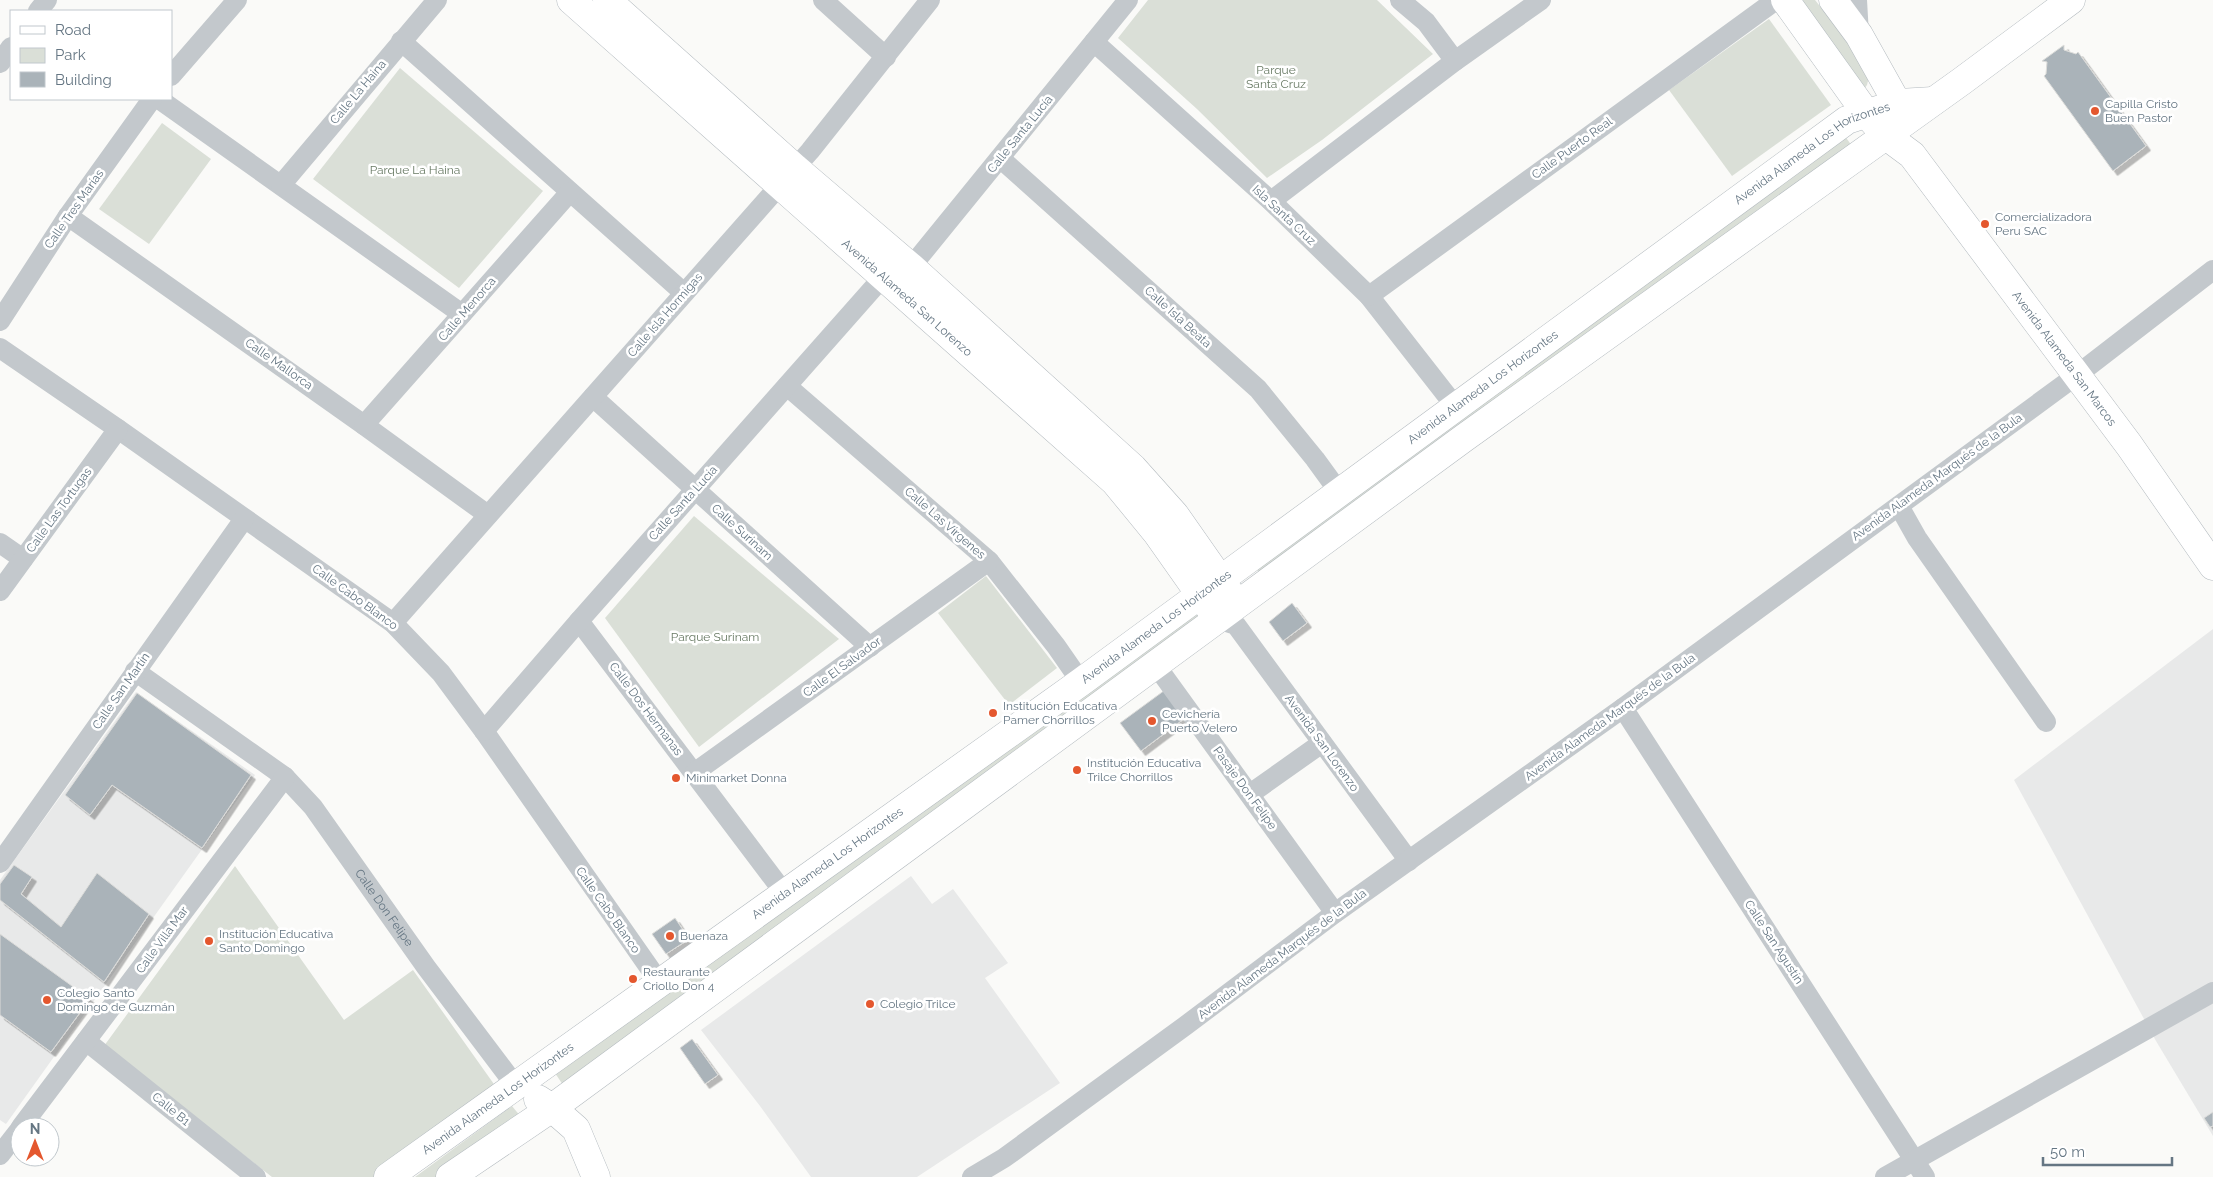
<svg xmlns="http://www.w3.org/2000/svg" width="2213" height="1177" font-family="Raleway,sans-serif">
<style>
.built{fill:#e8e9e9}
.green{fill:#dadfd7}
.building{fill:#aab3b9;stroke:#dcdcda;filter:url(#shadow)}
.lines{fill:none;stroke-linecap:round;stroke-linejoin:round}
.secondary-casing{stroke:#b3babf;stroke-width:29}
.street{stroke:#c3c8cc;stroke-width:20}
.secondary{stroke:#fff;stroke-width:28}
.poi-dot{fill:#e4572e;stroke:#fff;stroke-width:2}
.labels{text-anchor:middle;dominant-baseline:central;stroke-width:5;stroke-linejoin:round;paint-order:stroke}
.park-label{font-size:12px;fill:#687a64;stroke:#fff}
.street-label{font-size:12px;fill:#657683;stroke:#fff}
.poi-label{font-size:12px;fill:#657683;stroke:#fff;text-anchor:start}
</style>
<defs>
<filter id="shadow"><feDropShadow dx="4.5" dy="4.5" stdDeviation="0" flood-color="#0004"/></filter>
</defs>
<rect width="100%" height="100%" fill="#fafaf8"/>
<!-- built -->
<g class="built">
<polygon points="2213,629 2213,1136 2156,1041 2014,780"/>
<polygon points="136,692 255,775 6,1124 0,1120 0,880"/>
<polygon points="911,876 932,904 953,889 1008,963 985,978 1060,1083 917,1177 811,1177 760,1106 701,1030"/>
</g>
<!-- green -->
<g class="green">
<polygon points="1148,0 1377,0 1433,54 1322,140 1267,178 1197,109 1118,38"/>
<polygon points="1787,0 1815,0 1843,35 1869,77 1867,85 1864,89"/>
<polygon points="1769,19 1831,105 1732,176 1669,90"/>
<polygon points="400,68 543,191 459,288 313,179"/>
<polygon points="162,123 211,159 149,244 99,209"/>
<polygon points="1842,132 1852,146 1263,578 1253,564"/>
<polygon points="694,516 839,639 699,747 605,618"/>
<polygon points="986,576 1057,668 1009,705 938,613"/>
<polygon points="1192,607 1203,622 565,1088 555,1073"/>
<polygon points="235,866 344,1020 413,970 496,1087 375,1177 272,1177 104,1046"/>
<polygon points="512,1106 521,1117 438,1177 415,1177"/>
</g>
<!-- building -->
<g class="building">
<polygon points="2064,45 2064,50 2076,54 2078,52 2146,146 2113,171 2044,76 2046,74 2047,62 2042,61"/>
<polygon points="1292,603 1307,623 1283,641 1269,622"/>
<polygon points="1165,690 1185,718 1141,751 1120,723"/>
<polygon points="137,693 251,775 202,848 112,785 90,815 65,795"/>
<polygon points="14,865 32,877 21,894 61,927 97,873 149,914 104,982 0,900 0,884"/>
<polygon points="675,918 689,939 666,954 652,934"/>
<polygon points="0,934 90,999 51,1052 0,1015"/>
<polygon points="692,1039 718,1075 705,1084 680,1048"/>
<polygon points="2213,1112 2213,1126 2210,1127 2204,1118"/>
</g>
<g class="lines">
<defs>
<g id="secondary">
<path id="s2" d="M571,0L1115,482L1156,532L1211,610"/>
<polyline points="607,0 795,168 911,267 1133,468 1175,515 1231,595"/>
<path id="s3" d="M1785,0L1866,113L1885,135L1912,155L2129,445L2213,566"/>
<polyline points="1833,0 1859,35 1906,119"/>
<polyline points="538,1099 552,1108 576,1129 596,1177"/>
<path id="s4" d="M388,1177L1081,682L1847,120L1899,103L1933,101"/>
<polyline points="450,1177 552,1108 1464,438 1962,81 2071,0"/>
</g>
</defs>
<!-- secondary casing -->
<use href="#secondary" class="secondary-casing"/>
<!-- street -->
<g class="street">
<polyline points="823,0 886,57"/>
<polyline points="1400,0 1426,22 1455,61"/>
<polyline points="1857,0 1859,35"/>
<polyline points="38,11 47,0"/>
<polyline points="401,41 684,293"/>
<polyline points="1094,42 1271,201 1369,296 1455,406"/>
<polyline points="0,63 11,47"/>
<polyline points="171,76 237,0"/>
<polyline points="159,99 462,314"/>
<polyline points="1000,158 1258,389 1315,459 1339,492"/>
<polyline points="281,185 437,0"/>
<polyline points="1271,201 1455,61 1541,0"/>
<polyline points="68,216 364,425 488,515"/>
<polyline points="911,267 1128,0"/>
<polyline points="1369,296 1776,0"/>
<polyline points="0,321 68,216 152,99"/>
<polyline points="0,348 118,429 393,623 441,673 484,731 660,983"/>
<polyline points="787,386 989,561 1056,646 1081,682"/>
<polyline points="593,397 870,647"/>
<polyline points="364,425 570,192"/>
<polyline points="1899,506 1917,538 2046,722"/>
<polyline points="0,543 23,559"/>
<polyline points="0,591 118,429"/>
<polyline points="1217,619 1236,625 1409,861"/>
<polyline points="579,621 785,894"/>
<polyline points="393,623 810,151 930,0"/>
<polyline points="1155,664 1335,913"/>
<path id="s1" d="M135,671L285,777L313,807L426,967L515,1085"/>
<polyline points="1623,708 1925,1177"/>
<polyline points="484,731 579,621 883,277"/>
<polyline points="694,773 989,561"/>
<polyline points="1250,794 1322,743"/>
<polyline points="0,863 244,519"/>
<polyline points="86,1041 256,1177"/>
<polyline points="21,1127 285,777"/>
<polyline points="0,1155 20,1129"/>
<polyline points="972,1177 1004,1158 1185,1026 1335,913 1623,708 2077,375 2213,270"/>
<polyline points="1885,1177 2213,992"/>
</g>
<!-- secondary -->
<use href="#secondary" class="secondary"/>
</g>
<!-- markers -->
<g class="poi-dot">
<circle cx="2095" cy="111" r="5"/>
<circle cx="1985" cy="224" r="5"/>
<circle cx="993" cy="713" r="5"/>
<circle cx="1152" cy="721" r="5"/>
<circle cx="1077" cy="770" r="5"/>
<circle cx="676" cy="778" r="5"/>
<circle cx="670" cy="936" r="5"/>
<circle cx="209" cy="941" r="5"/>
<circle cx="633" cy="979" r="5"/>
<circle cx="47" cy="1000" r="5"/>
<circle cx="870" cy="1004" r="5"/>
</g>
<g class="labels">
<!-- park labels -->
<g class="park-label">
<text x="1276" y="70">Parque<tspan x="1276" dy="14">Santa Cruz</tspan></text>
<text x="415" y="170">Parque La Haina</text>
<text x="715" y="637">Parque Surinam</text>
</g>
<!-- street labels -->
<g class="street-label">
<text transform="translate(358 92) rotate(-50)">Calle La Haina</text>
<text transform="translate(1020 134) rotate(-51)">Calle Santa Lucía</text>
<text transform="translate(1572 148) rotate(-36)">Calle Puerto Real</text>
<text stroke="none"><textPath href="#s4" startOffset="1755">Avenida Alameda Los Horizontes</textPath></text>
<text transform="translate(74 209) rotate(-55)">Calle Tres Marías</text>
<text transform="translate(1284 215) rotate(43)">Isla Santa Cruz</text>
<text stroke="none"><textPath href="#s2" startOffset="449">Avenida Alameda San Lorenzo</textPath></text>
<text transform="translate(467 309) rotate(-49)">Calle Menorca</text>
<text transform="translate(665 315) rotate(-49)">Calle Isla Hormigas</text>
<text transform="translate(1178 317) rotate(42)">Calle Isla Beata</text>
<text stroke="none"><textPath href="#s3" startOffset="456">Avenida Alameda San Marcos</textPath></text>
<text transform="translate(279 364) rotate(35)">Calle Mallorca</text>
<text stroke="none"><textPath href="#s4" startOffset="1350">Avenida Alameda Los Horizontes</textPath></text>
<text transform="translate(1937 477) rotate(-36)">Avenida Alameda Marqués de la Bula</text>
<text transform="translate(683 503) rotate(-48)">Calle Santa Lucía</text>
<text transform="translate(59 510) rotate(-54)">Calle Las Tortugas</text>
<text transform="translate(945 523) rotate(41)">Calle Las Vírgenes</text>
<text transform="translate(742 532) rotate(42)">Calle Surinam</text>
<text transform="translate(355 597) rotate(36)">Calle Cabo Blanco</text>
<text stroke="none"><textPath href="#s4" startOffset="945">Avenida Alameda Los Horizontes</textPath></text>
<text transform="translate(842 667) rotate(-36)">Calle El Salvador</text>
<text transform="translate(121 691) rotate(-55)">Calle San Martín</text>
<text transform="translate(646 709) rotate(53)">Calle Dos Hermanas</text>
<text transform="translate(1610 717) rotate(-36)">Avenida Alameda Marqués de la Bula</text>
<text transform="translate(1322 743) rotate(54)">Avenida San Lorenzo</text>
<text transform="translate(1245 788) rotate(54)">Pasaje Don Felipe</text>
<text stroke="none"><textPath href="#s4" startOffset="540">Avenida Alameda Los Horizontes</textPath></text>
<text stroke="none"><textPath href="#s1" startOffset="348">Calle Don Felipe</textPath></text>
<text transform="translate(608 910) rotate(55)">Calle Cabo Blanco</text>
<text transform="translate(162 940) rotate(-54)">Calle Villa Mar</text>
<text transform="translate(1774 942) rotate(57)">Calle San Agustín</text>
<text transform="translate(1282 954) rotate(-37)">Avenida Alameda Marqués de la Bula</text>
<text stroke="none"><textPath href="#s4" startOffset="135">Avenida Alameda Los Horizontes</textPath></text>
<text transform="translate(171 1109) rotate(39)">Calle B1</text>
</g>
<!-- poi labels -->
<g class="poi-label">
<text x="2105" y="104">Capilla Cristo<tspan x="2105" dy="14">Buen Pastor</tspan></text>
<text x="1995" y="217">Comercializadora<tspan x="1995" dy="14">Peru SAC</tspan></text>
<text x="1003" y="706">Institución Educativa<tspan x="1003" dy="14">Pamer Chorrillos</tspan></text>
<text x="1162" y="714">Cevichería<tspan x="1162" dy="14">Puerto Velero</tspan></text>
<text x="1087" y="763">Institución Educativa<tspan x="1087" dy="14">Trilce Chorrillos</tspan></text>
<text x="686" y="778">Minimarket Donna</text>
<text x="219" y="934">Institución Educativa<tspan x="219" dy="14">Santo Domingo</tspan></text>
<text x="680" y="936">Buenaza</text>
<text x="643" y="972">Restaurante<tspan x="643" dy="14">Criollo Don 4</tspan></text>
<text x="57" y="993">Colegio Santo<tspan x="57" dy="14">Domingo de Guzmán</tspan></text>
<text x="880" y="1004">Colegio Trilce</text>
</g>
</g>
<!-- legend -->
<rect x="10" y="10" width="162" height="90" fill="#ffffff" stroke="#c1c8cd"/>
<rect x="20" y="26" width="25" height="8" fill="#ffffff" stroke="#c1c8cd"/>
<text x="55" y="35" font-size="15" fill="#657683">Road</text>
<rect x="20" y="48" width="25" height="15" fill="#dadfd7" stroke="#c1c8cd"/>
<text x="55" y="60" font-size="15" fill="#657683">Park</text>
<rect x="20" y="72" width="25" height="15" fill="#aab3b9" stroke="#c1c8cd"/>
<text x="55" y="85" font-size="15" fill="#657683">Building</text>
<!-- north arrow -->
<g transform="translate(35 1142)"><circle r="24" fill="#ffffff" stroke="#c1c8cd"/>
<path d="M0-4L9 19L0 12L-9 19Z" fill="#e4572e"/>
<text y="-8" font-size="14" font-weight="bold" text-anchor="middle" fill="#657683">N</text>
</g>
<!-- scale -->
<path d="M2043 1157v8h129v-8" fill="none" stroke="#657683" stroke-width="2.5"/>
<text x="2050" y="1157" font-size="15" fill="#657683" stroke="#ffffff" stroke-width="4" paint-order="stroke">50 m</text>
</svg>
